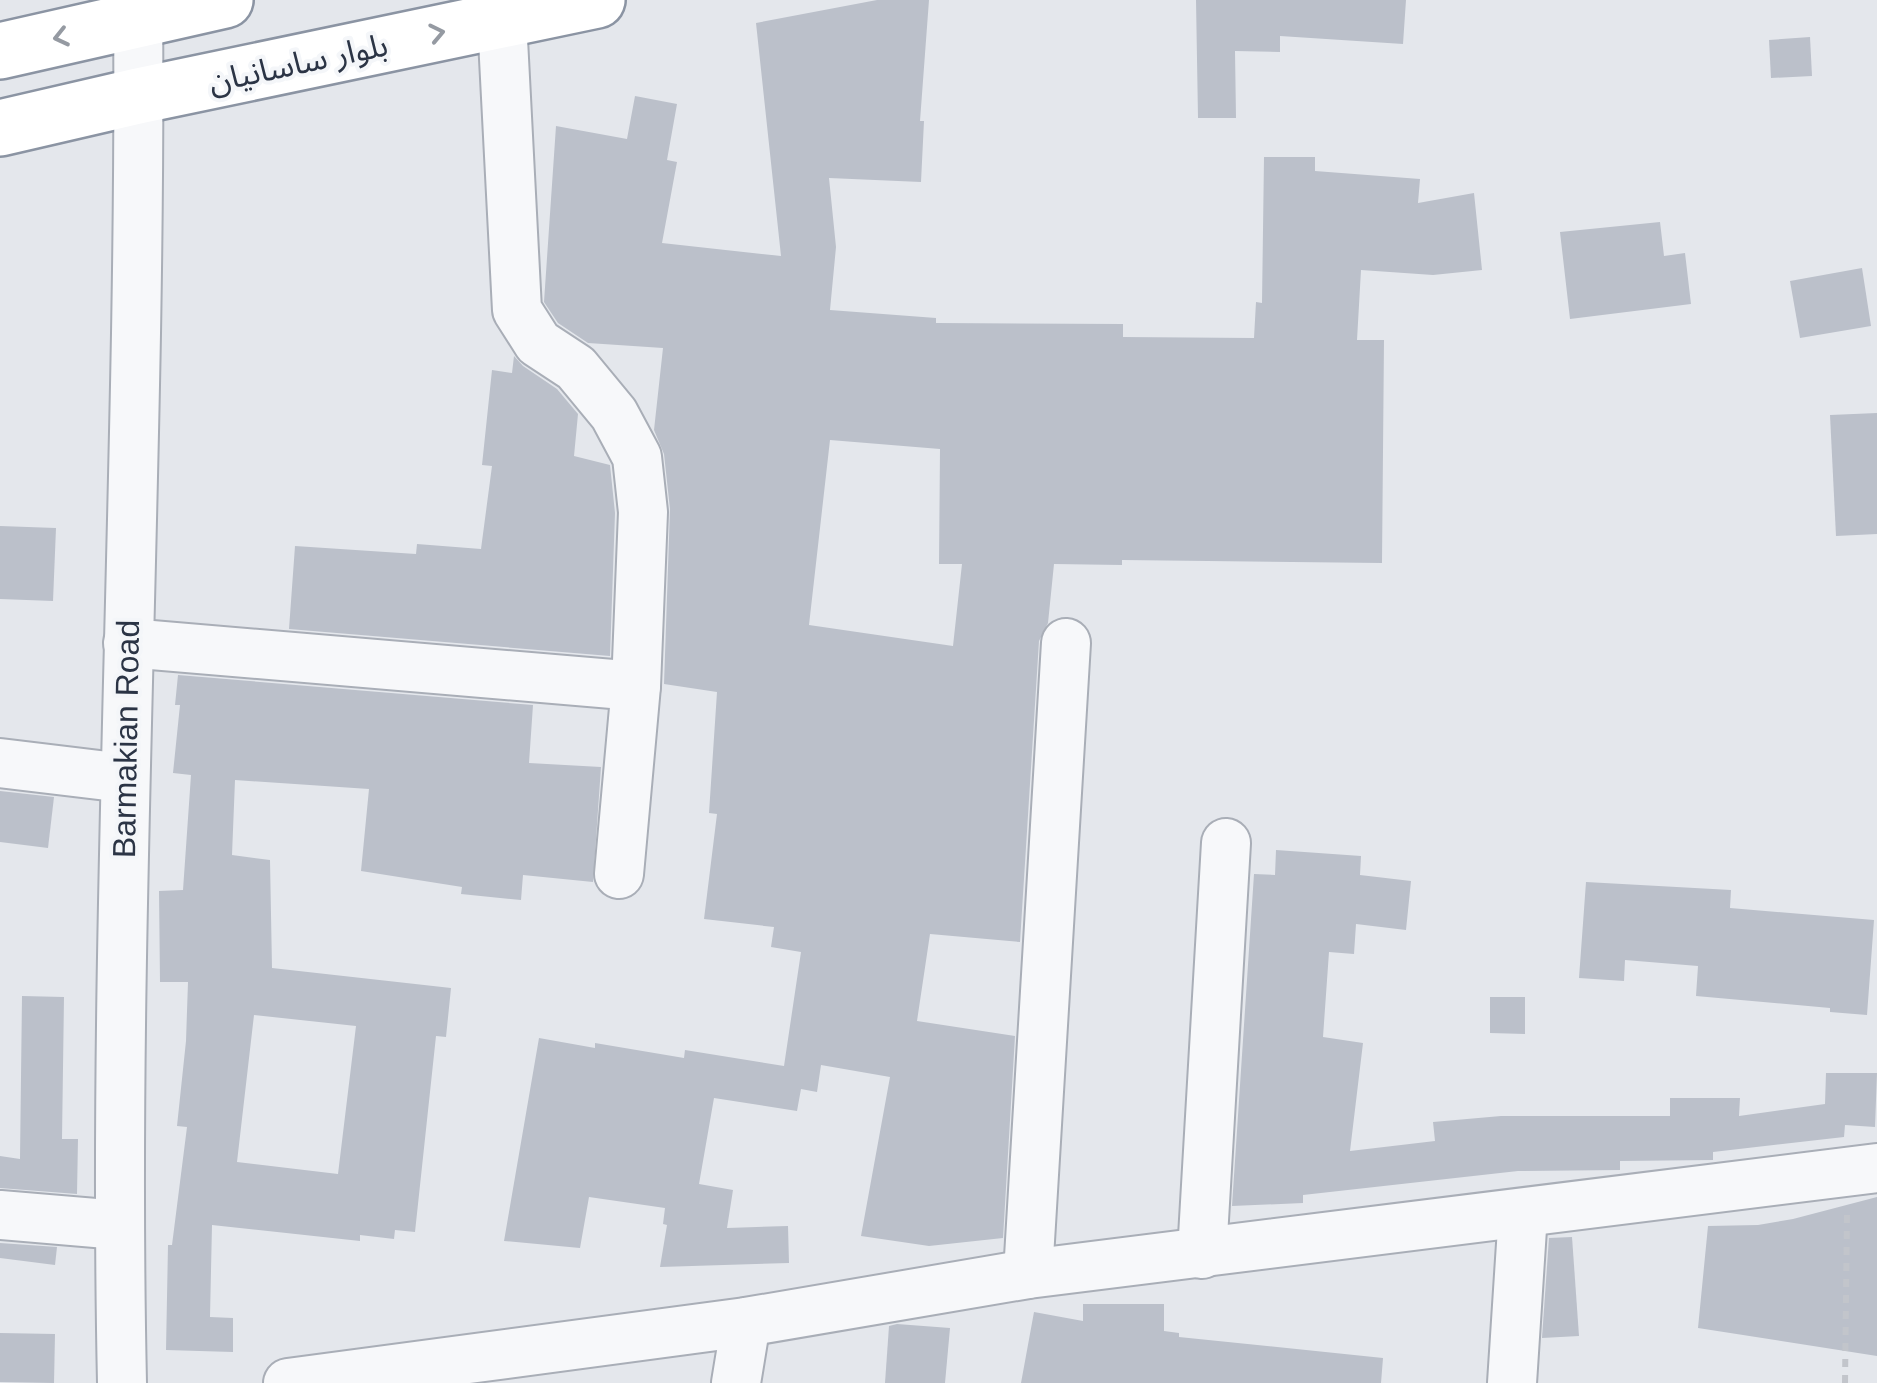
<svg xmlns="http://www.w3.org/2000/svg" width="1877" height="1383" font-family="Helvetica,'Noto Sans Arabic',sans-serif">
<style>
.building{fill:#bbc0ca;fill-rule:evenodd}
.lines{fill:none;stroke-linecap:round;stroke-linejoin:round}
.minor-casing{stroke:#a9aeb7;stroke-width:52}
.trunk-casing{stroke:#8b94a3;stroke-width:60}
.path{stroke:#c2c5cb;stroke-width:6;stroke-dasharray:8 8;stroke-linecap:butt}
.minor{stroke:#f7f8fa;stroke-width:48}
.trunk{stroke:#fff;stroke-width:55}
.oneway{stroke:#959aa2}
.labels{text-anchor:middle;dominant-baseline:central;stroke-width:8;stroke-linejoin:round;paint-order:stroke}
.street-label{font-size:32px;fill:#2b3445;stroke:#f4f6f9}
</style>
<rect width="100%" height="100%" fill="#e4e7ec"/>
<!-- building -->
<g class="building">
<path d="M877,0H929L920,121H924L921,182L829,178L836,247L830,310L936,318V323L1123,324V337L1254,338L1256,302L1262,303L1264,157H1315V171L1420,179L1418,203L1474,193L1482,270L1433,275L1361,270L1357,340H1384L1382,563L1122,560V565L1054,564L1048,623L1039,641L1020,942L930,934L917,1021L1015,1036L1003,1238L929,1246L861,1236L890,1077L821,1065L817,1092L801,1089L797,1111L714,1098L699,1184L733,1190L727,1228L788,1226L789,1263L660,1267L667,1225L663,1224L665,1208L589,1197L580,1248L504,1241L539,1038L595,1048V1043L684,1058L685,1050L784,1066L801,952L771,947L774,927L704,919L717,814L709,813L717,692L664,684L670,509L664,454L654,430L663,348L588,343L558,323L544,302L556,126L627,139L635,96L677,104L667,160L677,162L662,243L781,256L756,23ZM830,440L940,449L939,564H962L953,646L809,625Z"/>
<polygon points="1196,0 1406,0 1403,44 1280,36 1280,52 1235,51 1236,118 1198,118"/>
<polygon points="1810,37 1812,76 1771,78 1769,40"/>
<polygon points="1660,222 1664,256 1685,253 1691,304 1570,319 1560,232"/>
<polygon points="1862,268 1871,326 1800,338 1790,281"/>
<polygon points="514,356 523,366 557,389 578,414 574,456 610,465 615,513 610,656 289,629 295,546 416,554 417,544 481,549 492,466 482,465 492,370 512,373"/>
<polygon points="1877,413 1877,534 1836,536 1830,415"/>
<polygon points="0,526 56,528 53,601 0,599"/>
<path d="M178,675L533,705L529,763L601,767L593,882L523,875L521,900L461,894L462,887L361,871L369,789L235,780L232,855L270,860L272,968L451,988L446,1037L436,1036L415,1232L395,1230L394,1239L360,1235V1241L212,1225L210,1317L233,1318V1352L166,1350L168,1245H172L187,1127L177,1126L186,1041L188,982H160L159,891L183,890L191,775L173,773L180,705H175ZM254,1015L356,1026L338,1174L237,1162Z"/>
<polygon points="0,791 54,797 48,848 0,842"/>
<polygon points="1276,850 1361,856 1360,875 1411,881 1406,930 1356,924 1354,954 1329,952 1323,1037 1363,1043 1350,1151 1435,1141 1433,1122 1501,1116 1670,1116 1670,1098 1740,1098 1739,1116 1825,1104 1826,1073 1877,1073 1875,1127 1845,1125 1844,1137 1713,1152 1713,1160 1620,1161 1620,1170 1518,1171 1303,1195 1303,1203 1232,1206 1254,874 1275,875"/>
<polygon points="1586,882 1731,890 1730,908 1874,920 1867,1015 1830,1012 1830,1008 1696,996 1698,966 1625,960 1624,981 1579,978"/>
<polygon points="22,996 64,997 62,1139 78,1139 77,1194 0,1188 0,1156 20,1159"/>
<polygon points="1490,997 1525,997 1525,1034 1490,1033"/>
<polygon points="1877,1197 1877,1356 1698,1328 1708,1226 1758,1225 1793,1219"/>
<polygon points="1572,1237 1579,1336 1542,1338 1549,1238"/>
<polygon points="0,1243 57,1247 55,1265 0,1258"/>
<polygon points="1083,1304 1164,1304 1164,1331 1179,1333 1179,1337 1383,1358 1381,1383 1021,1383 1034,1312 1083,1321"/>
<polygon points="897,1324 950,1328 945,1383 885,1383 889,1326"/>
<polygon points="0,1333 55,1334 54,1383 0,1382"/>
</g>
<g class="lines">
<defs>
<g id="minor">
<polyline points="502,20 517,310 538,343 576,368 614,414 637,457 643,512 636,686 619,874"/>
<polyline points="128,643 636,686"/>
<polyline points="0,763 124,778"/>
<polyline points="0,1215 119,1225"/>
<polyline points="1202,1254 1226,843"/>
<polyline points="1028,1274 1066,643"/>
<path d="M122,1383C112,922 142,461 138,0"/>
<polyline points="288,1383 746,1322 1028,1274 1877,1168"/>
<polyline points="736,1383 746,1322"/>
<polyline points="1512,1383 1523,1213"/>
</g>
<g id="trunk">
<polyline points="0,51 225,0"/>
<polyline points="0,128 138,96 597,0"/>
</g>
</defs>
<!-- minor casing -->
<use href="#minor" class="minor-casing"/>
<!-- trunk casing -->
<use href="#trunk" class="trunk-casing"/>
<!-- path -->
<polyline class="path" points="1845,1383 1847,1214"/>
<!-- minor -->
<use href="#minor" class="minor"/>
<!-- trunk -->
<use href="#trunk" class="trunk"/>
</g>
<!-- one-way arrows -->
<defs><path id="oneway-chevron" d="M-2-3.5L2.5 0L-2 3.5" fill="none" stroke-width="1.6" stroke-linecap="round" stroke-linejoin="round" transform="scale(2.5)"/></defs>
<g class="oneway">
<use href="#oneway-chevron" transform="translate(437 33) rotate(-12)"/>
<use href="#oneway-chevron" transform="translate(61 37) rotate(167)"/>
</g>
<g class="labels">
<!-- street labels -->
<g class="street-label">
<text transform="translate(298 63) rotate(-12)">بلوار ساسانیان</text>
<text transform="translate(126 739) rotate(-89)">Barmakian Road</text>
</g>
</g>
</svg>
